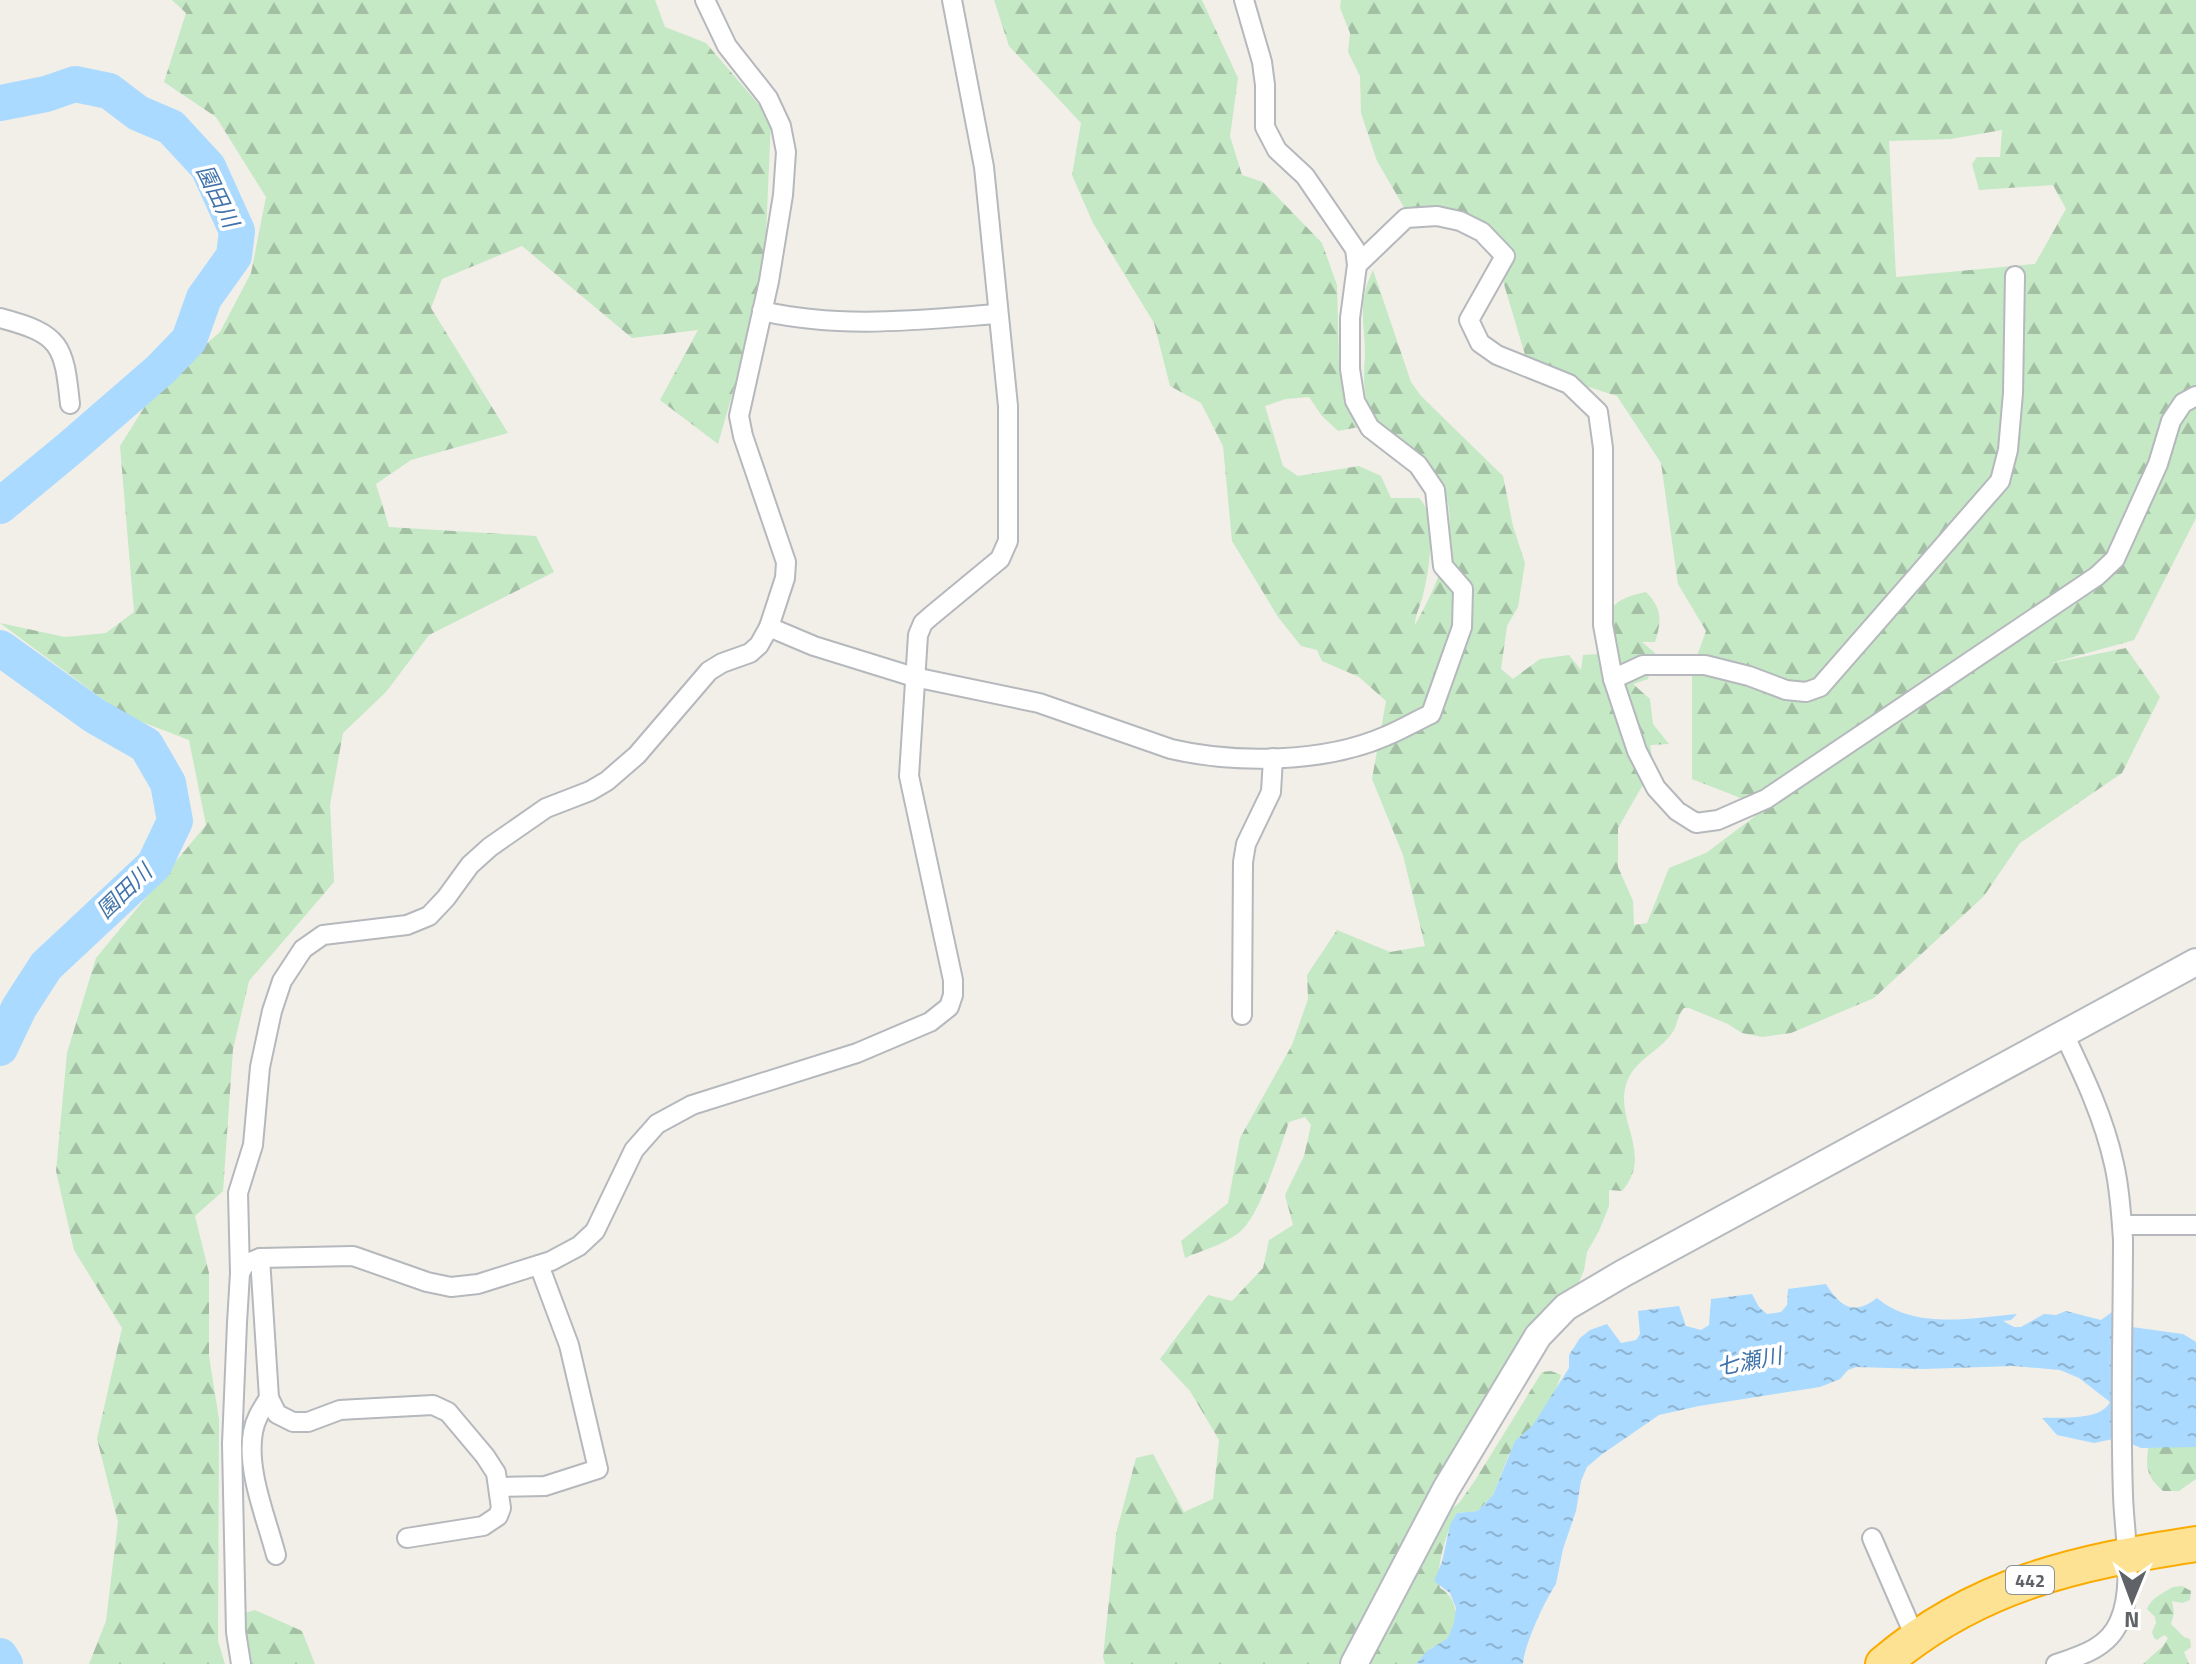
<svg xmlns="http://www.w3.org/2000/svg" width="2196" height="1664" font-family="'Titillium Web','Noto Sans JP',sans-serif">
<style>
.forest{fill:url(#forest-firs);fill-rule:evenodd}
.water{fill:url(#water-ripples)}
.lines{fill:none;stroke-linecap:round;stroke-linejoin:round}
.river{stroke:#aadaff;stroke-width:36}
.street-casing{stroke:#b5b8bc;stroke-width:22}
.secondary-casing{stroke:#b6babf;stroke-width:30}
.highway-casing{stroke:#f9ab00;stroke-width:38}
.street{stroke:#fff;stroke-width:18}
.secondary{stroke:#fff;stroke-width:26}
.highway{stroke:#fde293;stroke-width:34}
.labels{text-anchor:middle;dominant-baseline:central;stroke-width:7;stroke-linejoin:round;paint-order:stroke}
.shield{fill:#fff;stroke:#8f9295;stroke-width:2}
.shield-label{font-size:18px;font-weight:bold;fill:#5f6368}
.water-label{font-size:22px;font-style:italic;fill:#4174aa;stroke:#fff}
</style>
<defs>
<pattern id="forest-firs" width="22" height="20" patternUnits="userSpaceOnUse" patternTransform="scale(2)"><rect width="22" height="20" fill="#c5e8c5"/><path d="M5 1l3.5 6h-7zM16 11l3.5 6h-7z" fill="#a3c0a4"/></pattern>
<pattern id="water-ripples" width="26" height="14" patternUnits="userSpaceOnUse" patternTransform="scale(2)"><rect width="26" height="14" fill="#aadaff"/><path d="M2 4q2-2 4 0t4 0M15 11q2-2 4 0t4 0" fill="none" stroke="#8eb4d2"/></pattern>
</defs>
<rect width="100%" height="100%" fill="#f1efe8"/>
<!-- forest -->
<g class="forest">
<polygon points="172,0 655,0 665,27 706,43 771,119 764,283 718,444 660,400 698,330 632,338 522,246 442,279 431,308 508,433 411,460 376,484 389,527 536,536 554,572 429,635 386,692 343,733 330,805 334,882 249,981 233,1049 223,1191 195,1216 209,1273 209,1356 219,1419 218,1641 225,1664 89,1664 106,1621 118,1522 97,1439 122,1328 74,1250 56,1171 67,1053 96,958 206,825 189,740 124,715 0,623 65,637 106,633 134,612 120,446 157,387 220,332 251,273 266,197 216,117 164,82 186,13"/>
<path d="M994,0H1202L1238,78L1230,136L1242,175L1263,182L1322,243L1337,285L1339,362L1348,401L1359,427L1338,431L1322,416L1309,397L1286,399L1265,406L1283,466L1298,476L1359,466L1381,476L1391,498H1419C1438,516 1429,572 1423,595C1421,605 1415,614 1415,625C1439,583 1469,516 1433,471C1417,451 1389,441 1375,418C1361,397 1364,376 1365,353C1365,333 1360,312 1365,292C1366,285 1370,277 1373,270L1411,382L1421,396L1503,476L1513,526L1525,563L1518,607L1507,626L1501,669L1513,679L1540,659L1569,655L1581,670L1583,655L1598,654C1602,617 1607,599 1646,592C1662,608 1662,621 1655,642H1642L1655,653L1648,679L1633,684L1650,699L1653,724L1669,744L1650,745L1655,773L1641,788L1618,828V867L1633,901L1634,925L1647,923L1669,868L1706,853L1766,808L1692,779V670L1706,631L1678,584L1661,463L1617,396L1529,368L1497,261L1466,221L1405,209L1377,161L1361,113L1360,76L1348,52L1350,33L1340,8L1341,0H2196V518L2134,640L2048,664L2126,648L2160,697L2122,773L2020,843L1984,896L1874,998L1791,1033L1762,1037L1742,1033L1728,1024L1689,1008H1684C1678,1014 1678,1022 1674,1030C1661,1052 1633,1059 1626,1085C1615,1121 1654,1155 1622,1191L1609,1190V1206L1599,1231L1587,1252L1584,1270L1579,1282L1566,1298L1448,1512L1459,1503L1474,1482L1542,1372L1551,1371L1561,1375L1547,1415L1509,1454L1493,1495L1478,1511L1457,1513C1446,1532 1435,1568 1440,1588C1457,1597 1462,1623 1447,1639C1442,1643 1435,1645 1430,1649C1425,1653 1421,1659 1416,1664H1105L1103,1657L1116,1534L1136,1458L1153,1454L1184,1512L1213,1499L1219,1440L1190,1391L1160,1359L1208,1295L1232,1301L1263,1268L1269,1240L1293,1225L1285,1195L1304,1156L1311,1125L1305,1117L1289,1122C1280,1148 1261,1213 1241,1231C1226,1244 1203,1250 1185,1258L1181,1241L1228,1203L1240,1138L1292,1045L1308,999L1307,975L1337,930L1390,952L1425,946L1403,855L1372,779L1386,701L1359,677L1322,661L1317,650L1301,646L1278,617L1232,541L1223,446L1201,403L1170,386L1154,323L1093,223L1072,175L1081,123L1009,46ZM2002,130L2000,157H1977L1972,164L1979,190L2053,185L2066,209L2035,264L1896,277L1889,141L1951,139Z"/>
<path d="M2149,1444L2196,1446V1479L2179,1491H2163C2146,1476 2145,1466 2149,1444Z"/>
<path d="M2182,1586L2191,1591L2190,1600L2182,1603L2172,1601L2174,1613L2171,1624L2184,1637L2190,1639L2191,1647L2184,1652L2189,1664H2143L2163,1646L2168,1638L2164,1635L2157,1640L2154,1638L2152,1632L2156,1623L2155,1617L2147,1609C2151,1598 2163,1593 2173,1587Z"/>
<polygon points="255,1610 302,1631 315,1664 252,1664 242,1614"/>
</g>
<!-- water -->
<path class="water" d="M1826,1284C1840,1307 1854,1316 1877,1298C1914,1330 1972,1318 2017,1314L2011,1320L2003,1321L2014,1327H2021L2044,1314L2056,1315L2066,1311L2101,1320L2112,1312L2117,1325L2183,1334L2196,1342V1447L2141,1448L2118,1438L2094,1443L2057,1435L2042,1418C2061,1417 2101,1421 2110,1402L2079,1378L2060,1370L2013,1366L1923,1369L1856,1367L1848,1370L1840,1379L1820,1387L1699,1406L1659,1415L1601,1455L1587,1467L1581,1481L1576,1511L1563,1549L1556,1584C1545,1600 1524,1645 1523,1664H1416L1427,1651L1448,1638L1454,1623L1456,1608L1450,1593L1434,1581L1442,1562L1450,1525L1457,1513L1478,1511L1493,1495L1515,1441L1533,1425L1569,1368V1355L1580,1338L1590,1330L1607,1324L1621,1343L1636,1340L1640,1334L1638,1311L1679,1306L1686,1326L1701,1330L1709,1325L1711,1299L1752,1294L1759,1307L1767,1314L1781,1312L1787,1305L1788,1289Z"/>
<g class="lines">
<!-- river -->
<g class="river">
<polyline points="0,103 46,94 75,84 109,91 138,113 171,127 208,167 237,231 234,256 204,298 189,340 160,370 70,448 0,506"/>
<polyline points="0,648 95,716 146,745 168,783 175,821 154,865 46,966 19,1008 0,1048"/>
<polyline points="0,1656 5,1664"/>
</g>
<defs>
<g id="street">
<polyline points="1357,265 1406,218 1437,216 1460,221 1482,232 1505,256 1469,320 1480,343 1497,355 1569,384 1598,412 1603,448 1603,625 1613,679 1637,751 1656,788 1677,811 1696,823 1718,820 1766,799 2097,576 2115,559 2158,464 2171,421 2183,403 2196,396"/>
<path d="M762,311C840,329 918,320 997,314"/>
<path d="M0,318C61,334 64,345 70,404"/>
<path d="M769,627L814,646L914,677L1039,703L1171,749C1235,764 1325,763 1386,736C1401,730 1416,721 1431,714L1462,627L1463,589L1443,566L1435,490L1418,465L1370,428L1355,401L1350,369V318L1357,265L1355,249L1305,176L1277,150L1265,127V85L1262,62L1244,0"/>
<polyline points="1613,679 1643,665 1705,665 1749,676 1786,690 1806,692 1820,687 2000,481 2008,450 2013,393 2015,276"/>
<polyline points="1242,1015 1243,862 1246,844 1271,792 1273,758"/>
<polyline points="2122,1225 2196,1225"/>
<polyline points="260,1258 269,1398 277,1414 293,1422 308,1422 340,1410 357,1409 433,1405 448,1412 485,1456 496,1473 501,1508 498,1516 483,1526 407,1538"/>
<polyline points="240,1273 238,1193 253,1145 260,1067 272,1011 282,981 303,949 323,935 407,925 429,916 446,898 470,865 490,847 546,808 590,791 607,781 637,755 709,671 722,663 750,653 759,645 769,627 785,578 786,562 743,436 739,416 769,281 783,195 786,152 781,126 768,98 727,46 705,0"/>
<path d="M269,1398C262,1409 255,1419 253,1432C246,1470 266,1517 276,1555"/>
<polyline points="500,1487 545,1486 598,1469 569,1345 539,1265"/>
<polyline points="1872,1538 1915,1637"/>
<polyline points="241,1664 236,1632 232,1444 237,1323 240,1273 245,1264 260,1258 353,1256 427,1282 451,1287 478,1284 551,1261 579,1246 595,1231 634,1150 657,1124 692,1105 857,1053 930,1022 949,1007 953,995 953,980 909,776 918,635 923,623 931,616 1000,559 1008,541 1008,406 984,167 952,0"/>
<path d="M2056,1664C2080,1656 2108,1648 2119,1622C2135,1588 2124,1532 2123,1495C2120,1410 2123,1325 2123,1239C2121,1214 2120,1189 2114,1164C2104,1118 2084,1076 2064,1034"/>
</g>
<polyline id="secondary" points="1354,1664 1446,1489 1538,1336 1566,1307 1622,1274 2196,962"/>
<path id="highway" d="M1883,1664C1976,1584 2078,1562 2196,1544"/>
</defs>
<!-- street casing -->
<use href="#street" class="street-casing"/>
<!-- secondary casing -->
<use href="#secondary" class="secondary-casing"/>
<!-- highway casing -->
<use href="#highway" class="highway-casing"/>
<!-- street -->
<use href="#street" class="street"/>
<!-- secondary -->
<use href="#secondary" class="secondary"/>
<!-- highway -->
<use href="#highway" class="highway"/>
</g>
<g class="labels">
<!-- shield labels -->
<rect class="shield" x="2006" y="1566" width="48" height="28" rx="6"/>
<g class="shield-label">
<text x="2030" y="1580">442</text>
</g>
<!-- water labels -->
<g class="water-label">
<text transform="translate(218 196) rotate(64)">園田川</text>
<text transform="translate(124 891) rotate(-44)">園田川</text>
<text transform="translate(1749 1361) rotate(-11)">七瀬川</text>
</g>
</g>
<!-- north arrow -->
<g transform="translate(2132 1600) rotate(181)" stroke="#ffffff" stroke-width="6" paint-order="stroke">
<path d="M0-6L14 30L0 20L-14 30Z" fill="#5f6368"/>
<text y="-12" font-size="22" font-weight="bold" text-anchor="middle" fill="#5f6368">N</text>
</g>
</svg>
